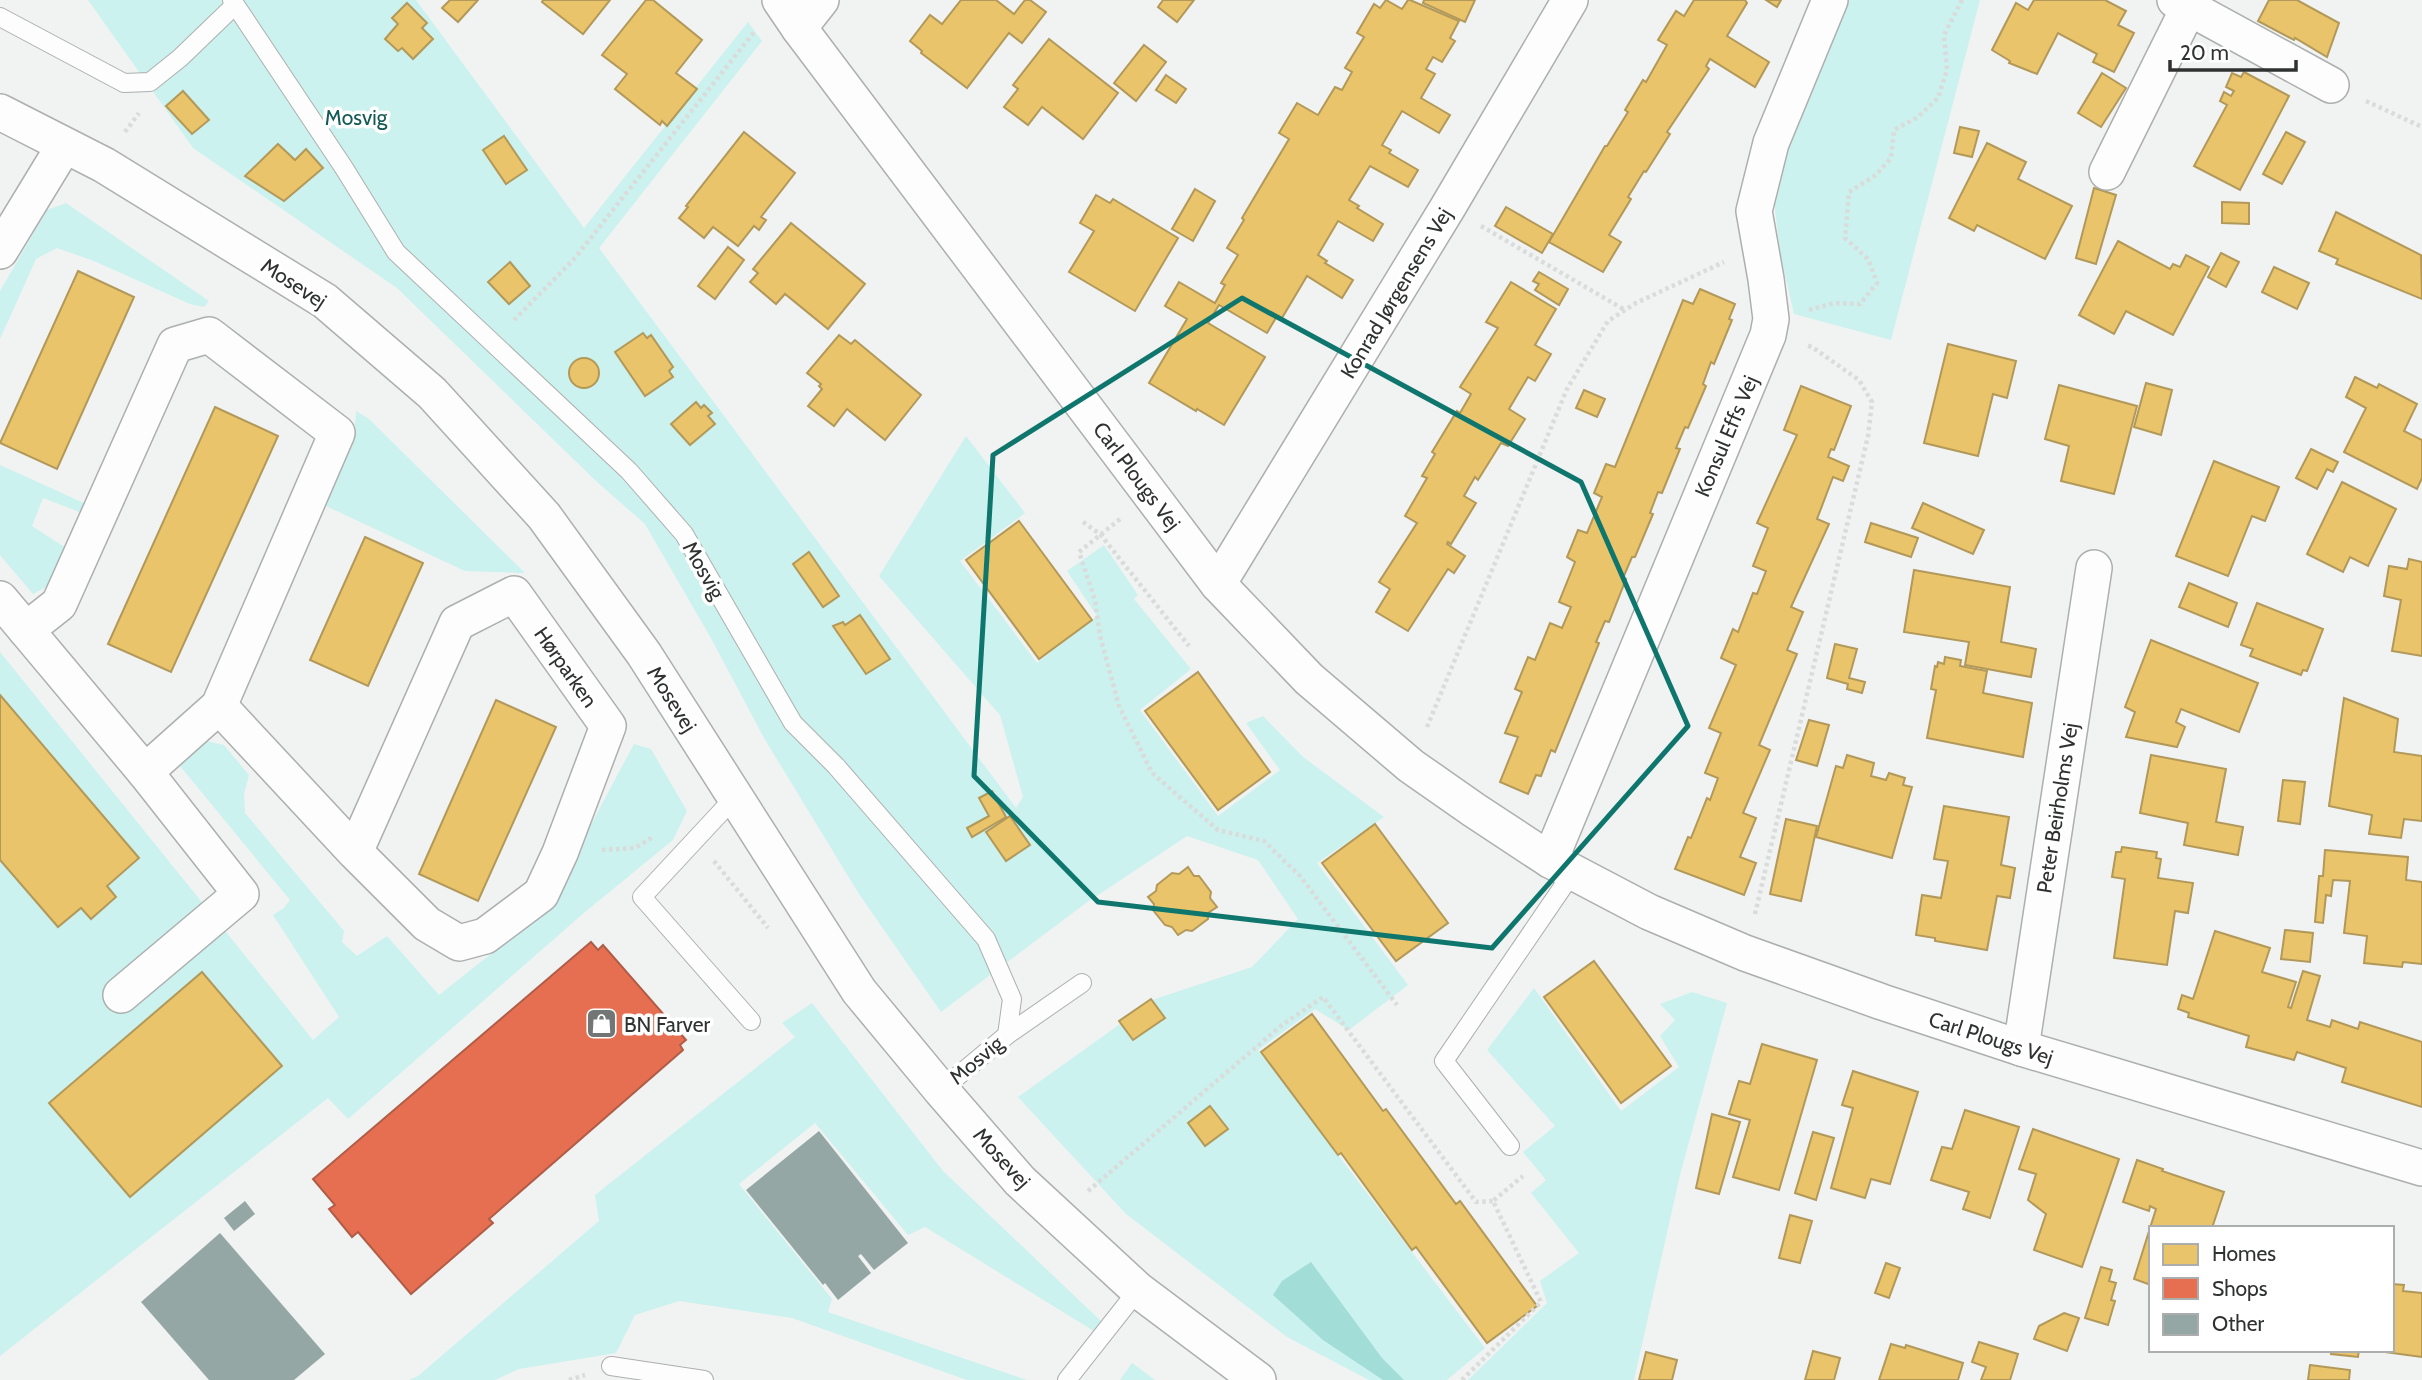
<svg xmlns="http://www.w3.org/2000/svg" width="2422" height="1380" font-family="Cabin,sans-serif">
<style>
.green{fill:#cbf2ee}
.water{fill:#a3ddd8}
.homes{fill:#e9c46a;stroke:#b29859;stroke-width:2}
.shops{fill:#e76f51;stroke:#b05d48;stroke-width:2}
.building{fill:#95a7a5}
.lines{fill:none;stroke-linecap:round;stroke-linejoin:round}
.service-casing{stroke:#adafae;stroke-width:20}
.minor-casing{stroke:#adafae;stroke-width:38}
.path{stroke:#dadbdb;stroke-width:4.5;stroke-dasharray:3.5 3.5;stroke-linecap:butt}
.service{stroke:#fdfdfd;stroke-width:18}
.minor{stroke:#fdfdfd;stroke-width:35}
.marked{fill:none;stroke:#0f766e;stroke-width:5;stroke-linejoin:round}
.labels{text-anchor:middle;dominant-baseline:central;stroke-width:7;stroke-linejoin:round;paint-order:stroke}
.park-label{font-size:21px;fill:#135955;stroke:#fff}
.street-label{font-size:21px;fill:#303232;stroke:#fff}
.poi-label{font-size:21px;fill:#303232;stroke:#fff;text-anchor:start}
</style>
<rect width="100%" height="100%" fill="#f0f3f2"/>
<!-- green -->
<g class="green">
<polygon points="88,0 416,0 584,228 748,22 762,41 599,248 1016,808 1023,797 1000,715 879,576 966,436 1025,513 960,561 1037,663 1097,616 1067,571 1104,545 1138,595 1134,599 1191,669 1140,710 1218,816 1280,770 1246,723 1263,716 1303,757 1384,817 1317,863 1408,985 1349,1030 1315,1009 1258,1050 1485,1348 1447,1380 1369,1380 1287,1337 1126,1214 1018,1097 1155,999 1252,967 1298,919 1258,860 1187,836 1086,903 941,1012 859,894 764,738 712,640 645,524 596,481 397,288 193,148"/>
<polygon points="1848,0 1980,0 1891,340 1794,314 1780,252 1773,192 1794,129"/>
<polygon points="66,203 209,301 204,307 190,304 94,261 57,248 36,259 0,339 0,291 47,210"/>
<polygon points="356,411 369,419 525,573 465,571 326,506 354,437"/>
<polygon points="0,465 86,504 82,513 43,498 32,526 66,548 48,586 33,594 0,555"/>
<polygon points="0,652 313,1040 339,1017 273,915 284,908 290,900 180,766 206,741 224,745 249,775 244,794 245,813 344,931 342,942 357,956 387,936 439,995 554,904 572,860 634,744 651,749 687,811 673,840 585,912 348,1119 328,1098 0,1356"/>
<polygon points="1534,988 1621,1111 1679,1067 1660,1036 1675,1020 1660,1004 1692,992 1727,1003 1680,1175 1634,1380 1468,1380 1547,1303 1540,1281 1579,1253 1531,1193 1546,1180 1523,1152 1555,1126 1487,1050"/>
<polygon points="812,1003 943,1171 1102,1322 1097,1333 925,1227 908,1235 815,1123 739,1184 832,1299 828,1312 1027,1380 967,1380 792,1318 679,1301 635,1315 616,1353 519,1369 495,1380 409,1380 418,1376 599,1221 595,1195 795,1037 782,1023"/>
<polygon points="1132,1363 1155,1380 1120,1380"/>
</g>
<!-- water -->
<polygon class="water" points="1311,1262 1382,1358 1404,1380 1383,1380 1323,1340 1273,1295 1282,1281"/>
<!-- homes -->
<g class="homes">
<polygon points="450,0 478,0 458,22 442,8"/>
<polygon points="543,0 610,0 583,34 542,2"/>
<polygon points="646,0 653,0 702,40 676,73 697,89 667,126 662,121 660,125 615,89 627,74 602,55"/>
<polygon points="961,0 996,0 1014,14 1025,0 1030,0 1046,12 1022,43 1009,33 967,88 921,53 922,51 910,41 930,15 942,24"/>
<polygon points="1163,0 1194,0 1177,22 1158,7"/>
<polygon points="1386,0 1402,9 1408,0 1410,0 1459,21 1450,38 1455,41 1442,62 1433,57 1426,69 1435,74 1421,98 1450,115 1439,133 1402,111 1382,145 1391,150 1389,153 1418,170 1408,187 1370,166 1349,200 1359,206 1357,208 1383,224 1373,241 1338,221 1318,255 1327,261 1325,263 1353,280 1342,298 1307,276 1282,318 1277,316 1267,333 1219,305 1208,323 1265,357 1224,425 1197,409 1196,411 1149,383 1187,319 1165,306 1179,282 1215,303 1225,285 1221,283 1238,255 1227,248 1244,220 1242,218 1289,139 1279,133 1297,103 1318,115 1335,87 1342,90 1352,72 1345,68 1364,37 1357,33 1374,4 1380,8"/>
<polygon points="1424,0 1475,0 1465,22 1423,3"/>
<polygon points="1694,0 1745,0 1747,3 1727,36 1769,62 1755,87 1710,59 1706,66 1709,69 1667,132 1670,134 1646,172 1644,171 1628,197 1631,199 1609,235 1621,242 1603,272 1549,242 1605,146 1607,146 1628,112 1625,110 1643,80 1646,82 1667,45 1658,40 1676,11 1684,16"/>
<polygon points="1766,0 1781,0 1777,7"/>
<polygon points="2034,0 2105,0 2126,11 2118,25 2134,33 2114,72 2093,62 2097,54 2058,33 2037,74 2009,63 2010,61 1992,50 2016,3 2028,10"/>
<polygon points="2269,0 2297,0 2339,23 2327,57 2295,38 2294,40 2258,21"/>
<polygon points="407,3 427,23 422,28 433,39 413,59 402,48 398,51 385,39 398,24 392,18"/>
<polygon points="1049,39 1118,93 1083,139 1042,107 1028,125 1004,107 1018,89 1013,85"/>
<polygon points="1144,45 1166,62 1136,101 1114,83"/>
<polygon points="2244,72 2289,96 2240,190 2194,166 2227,105 2220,101 2224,92 2231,96 2234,91 2226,87 2232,73 2241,77"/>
<polygon points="2102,73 2126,88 2101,127 2078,113"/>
<polygon points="1166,75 1186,89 1176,103 1156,90"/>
<polygon points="183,91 209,120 192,134 166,106"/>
<polygon points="1960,127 1979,131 1972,157 1954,153"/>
<polygon points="744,132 795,173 761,217 766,220 759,230 754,226 738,246 713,227 704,238 679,218 688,207 686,206"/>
<polygon points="2286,132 2305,142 2282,184 2263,174"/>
<polygon points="504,136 527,170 506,184 483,150"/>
<polygon points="1987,143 2026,162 2018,179 2072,206 2045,259 1977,225 1974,231 1949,218"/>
<polygon points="278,144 295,160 306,149 323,168 284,201 245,176"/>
<polygon points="2094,188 2116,195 2096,264 2076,258"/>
<polygon points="1195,189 1215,201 1193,241 1172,229"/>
<polygon points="1096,195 1110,203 1113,199 1178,238 1135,311 1069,272 1094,231 1080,223"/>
<polygon points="2222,202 2249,203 2249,224 2222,223"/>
<polygon points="1506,207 1553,234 1542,253 1495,226"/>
<polygon points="2336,212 2421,255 2422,299 2336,264 2338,259 2319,251"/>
<polygon points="791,223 865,284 828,329 785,294 776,304 750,282 758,273 753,269"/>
<polygon points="2118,241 2170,269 2173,264 2180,267 2186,255 2209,267 2173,335 2126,311 2114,334 2079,315"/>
<polygon points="728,247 744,260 715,299 698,286"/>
<polygon points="2221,253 2239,262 2226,287 2208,277"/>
<polygon points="510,262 530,286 509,304 488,282"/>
<polygon points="2274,267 2309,283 2297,309 2262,292"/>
<polygon points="78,271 134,297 57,469 0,443"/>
<polygon points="1539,272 1568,289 1559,305 1535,290 1539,284 1533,281"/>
<polygon points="1511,282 1556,309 1535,345 1551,354 1535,381 1528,377 1509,409 1525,419 1508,446 1501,443 1478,480 1475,477 1464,496 1476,503 1451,544 1448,542 1447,544 1465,556 1454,573 1448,569 1408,631 1376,612 1390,589 1379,582 1417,523 1405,516 1427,478 1422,476 1435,454 1432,452 1457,411 1460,413 1471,394 1460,387 1498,328 1486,322"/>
<polygon points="1700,289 1735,304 1729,319 1732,320 1714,364 1711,362 1703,384 1706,386 1688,428 1685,427 1676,448 1680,449 1662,493 1658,492 1650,513 1653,514 1635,557 1632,557 1623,578 1626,579 1609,622 1605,621 1596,642 1599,643 1555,752 1551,750 1541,776 1536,775 1528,794 1500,782 1518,737 1505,733 1522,692 1515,689 1528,657 1535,660 1550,623 1562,628 1571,607 1559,602 1575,562 1567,557 1578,530 1587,533 1602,497 1594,493 1606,464 1615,467 1683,300 1693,304"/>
<polygon points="643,333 647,338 651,335 673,367 669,371 673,377 645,396 615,352"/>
<polygon points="839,335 851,344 855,340 921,395 885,440 847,409 834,426 808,406 822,389 819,386 821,384 807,373"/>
<polygon points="1948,344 2016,361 2007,398 1993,394 1978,456 1924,443"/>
<circle cx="584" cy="373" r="15"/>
<polygon points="2355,377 2377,388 2379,384 2417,404 2404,431 2422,440 2422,478 2417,489 2344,452 2366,408 2346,397"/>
<polygon points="2146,383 2172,390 2161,435 2134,427"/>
<polygon points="2059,385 2137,406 2114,494 2061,481 2069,446 2045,439"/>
<polygon points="1801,386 1851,406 1834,450 1831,449 1828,457 1849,466 1843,481 1833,477 1817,519 1829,524 1791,607 1803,612 1787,650 1797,654 1759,745 1770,750 1743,813 1756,818 1740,857 1756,863 1744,895 1675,869 1688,837 1691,838 1707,798 1710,800 1718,778 1705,773 1721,733 1709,728 1736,665 1721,658 1733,629 1738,632 1753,593 1757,594 1766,571 1753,566 1768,528 1757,523 1797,435 1784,430"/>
<polygon points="1584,390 1605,399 1597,417 1576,408"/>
<polygon points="696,402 701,408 704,405 712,413 708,416 715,424 690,445 671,424"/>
<polygon points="215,407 278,436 171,672 108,644"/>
<polygon points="2311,449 2338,462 2333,472 2327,469 2317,489 2296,478"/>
<polygon points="2214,461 2279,487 2265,521 2252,516 2228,576 2176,556"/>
<polygon points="2342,482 2396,509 2368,566 2350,557 2343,572 2307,554"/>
<polygon points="1923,503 1984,530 1973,554 1912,528"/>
<polygon points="1019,521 1092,620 1039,659 966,560"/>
<polygon points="1871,523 1918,538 1911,557 1865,542"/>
<polygon points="365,537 423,563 368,686 310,660"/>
<polygon points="809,552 839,596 823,607 793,564"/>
<polygon points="2409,559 2422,562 2422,656 2392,651 2401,600 2384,596 2389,566 2407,569"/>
<polygon points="1914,570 2010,587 2001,642 2036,649 2031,677 1965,665 1969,642 1904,632"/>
<polygon points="2189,583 2237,603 2228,627 2179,607"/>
<polygon points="2257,603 2323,629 2307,671 2303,670 2301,675 2250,656 2253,649 2241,645"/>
<polygon points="860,615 890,659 866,674 833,626 843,622 845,625"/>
<polygon points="2151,640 2258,683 2239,732 2181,709 2176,722 2185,727 2177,747 2126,737 2135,712 2125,707"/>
<polygon points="1835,644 1857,649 1849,678 1865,682 1862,693 1847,689 1848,684 1827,678"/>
<polygon points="1945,657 1961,660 1960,666 1987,671 1983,693 2032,703 2023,757 1927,738 1936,690 1931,689 1935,666 1937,667 1938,662 1944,664"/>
<polygon points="1198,672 1270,772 1218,810 1145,711"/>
<polygon points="0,695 139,858 107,886 116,897 91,919 81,908 58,927 0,860"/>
<polygon points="2344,698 2398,719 2394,752 2422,756 2422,821 2404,819 2401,838 2369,834 2372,815 2329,806"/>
<polygon points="496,700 556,727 478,901 419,874"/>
<polygon points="1809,720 1829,725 1817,766 1796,760"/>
<polygon points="1847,755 1874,763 1871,776 1886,780 1889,773 1905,778 1903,785 1912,787 1892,858 1816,837 1836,766 1843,768"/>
<polygon points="2151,755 2226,769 2216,822 2243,827 2238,855 2184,845 2188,823 2140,813"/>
<polygon points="2283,780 2305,782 2300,824 2278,821"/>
<polygon points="992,791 1006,817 972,837 967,828 989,816 979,798"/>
<polygon points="1944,806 2009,817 2001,865 2015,868 2010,898 1997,896 1987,950 1935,941 1935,938 1916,935 1922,895 1941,898 1948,861 1934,859"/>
<polygon points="1010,816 1030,845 1006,861 986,832"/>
<polygon points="1786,819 1817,826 1801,901 1770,894"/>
<polygon points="1375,824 1448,923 1396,961 1322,863"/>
<polygon points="2122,847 2157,852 2156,858 2161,859 2158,878 2193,883 2188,913 2175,911 2167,965 2114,958 2125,879 2112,877 2116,852 2121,852"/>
<polygon points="2325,850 2408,857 2406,880 2422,882 2422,964 2403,962 2402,967 2364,963 2367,936 2344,933 2350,881 2333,880 2331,896 2326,895 2323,923 2315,922 2319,876 2323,876"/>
<polygon points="1188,867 1194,876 1199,876 1211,892 1210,898 1217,907 1208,913 1208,919 1192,931 1186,930 1178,935 1172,927 1165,925 1153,910 1154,904 1148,897 1156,891 1157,885 1172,873 1179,874"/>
<polygon points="2285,930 2313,933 2310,962 2281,959"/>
<polygon points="2215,931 2270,948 2262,972 2296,982 2288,1007 2291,1008 2303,971 2320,976 2307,1020 2330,1027 2332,1020 2358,1029 2360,1022 2422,1042 2422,1107 2342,1082 2346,1068 2297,1052 2294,1060 2246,1047 2249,1036 2188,1017 2189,1013 2178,1009 2182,995 2193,999"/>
<polygon points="1594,961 1671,1066 1621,1103 1544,997"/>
<polygon points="202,972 282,1066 130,1197 49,1103"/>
<polygon points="1151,999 1165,1018 1133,1040 1119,1021"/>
<polygon points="1312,1014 1383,1111 1386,1109 1456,1204 1460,1201 1537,1306 1487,1343 1416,1247 1412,1250 1341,1153 1338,1155 1261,1052"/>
<polygon points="1762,1044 1817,1060 1779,1190 1733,1177 1750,1120 1729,1114 1739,1081 1750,1084"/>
<polygon points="1853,1071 1918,1092 1890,1184 1871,1179 1865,1198 1831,1188 1853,1108 1842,1105"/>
<polygon points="1210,1106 1228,1129 1205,1146 1188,1123"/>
<polygon points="1965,1110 2019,1127 1990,1218 1963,1209 1969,1192 1931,1180 1942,1147 1952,1149"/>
<polygon points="1712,1114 1740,1122 1719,1194 1696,1188"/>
<polygon points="2033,1129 2119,1159 2082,1267 2034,1250 2046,1214 2028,1200 2036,1174 2019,1169"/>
<polygon points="1813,1132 1834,1138 1816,1200 1795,1193"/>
<polygon points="2137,1160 2163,1169 2162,1171 2224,1192 2212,1228 2151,1228 2151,1285 2134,1279 2156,1209 2150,1206 2149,1211 2123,1202"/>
<polygon points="1790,1215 1812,1221 1800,1263 1779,1258"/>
<polygon points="1886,1263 1900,1268 1889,1298 1875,1293"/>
<polygon points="2101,1267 2112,1270 2109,1281 2116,1283 2111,1300 2115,1301 2108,1325 2085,1318"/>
<polygon points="2392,1284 2404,1285 2403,1291 2422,1293 2422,1357 2370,1350 2392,1350"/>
<polygon points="2064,1313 2079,1318 2067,1351 2034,1339 2039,1326"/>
<polygon points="1979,1342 2018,1354 2010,1380 1981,1380 1986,1367 1972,1362"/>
<polygon points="1891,1344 1905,1348 1906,1345 1963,1363 1958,1380 1879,1380"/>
<polygon points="2331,1350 2359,1350 2358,1357 2331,1354"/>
<polygon points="1813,1351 1840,1358 1834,1380 1805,1380"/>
<polygon points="1646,1352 1677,1360 1672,1380 1639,1380"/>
<polygon points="2310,1365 2350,1370 2349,1380 2308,1380"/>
</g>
<!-- shops -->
<polygon class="shops" points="591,942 598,950 603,945 686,1040 680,1045 683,1050 489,1219 493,1223 411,1294 358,1232 352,1237 329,1209 335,1205 313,1179"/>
<!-- building -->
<g class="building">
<polygon points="819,1131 908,1243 874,1270 861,1254 858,1256 871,1273 838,1300 825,1283 823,1285 746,1190"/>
<polygon points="245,1201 255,1214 234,1231 224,1218"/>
<polygon points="220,1233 325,1354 294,1380 209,1380 141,1302"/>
</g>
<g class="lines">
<defs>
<g id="service">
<polyline points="232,0 344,168 396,252 629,471 684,534 793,723 836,766 986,939 1012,999 1007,1035 941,1090"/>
<polyline points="0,17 124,83 150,82 180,58 235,5"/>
<polyline points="735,797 642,897 751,1021"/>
<polyline points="1007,1035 1082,983"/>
<polyline points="1510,1146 1444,1061 1573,872"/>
<polyline points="611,1366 704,1380"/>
<polyline points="1067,1380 1138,1290"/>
</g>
<g id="minor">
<polyline points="780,0 799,28 1218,584 1309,679 1411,766 1474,810 1550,860 1649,912 1745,953 1882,1002 2021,1048 2422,1168"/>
<polyline points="2175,0 2331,85"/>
<polyline points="799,28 821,0"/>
<polyline points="0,112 104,165 325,301 432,393 544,516 644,654 859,991 941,1090 1020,1181 1138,1290 1258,1380"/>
<polyline points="2107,172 2189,7"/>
<polyline points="0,251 64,146"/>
<polyline points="1218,584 1448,207 1570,0"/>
<polyline points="0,599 145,772 241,894 121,995"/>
<polyline points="26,630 59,604 175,345 209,335 337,433 219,706 145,772"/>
<polyline points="219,706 355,852 457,623 514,594 608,726 560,853 541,894 485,936 459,943 427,924 355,852"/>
<polyline points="1550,860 1768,335 1771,319 1766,279 1754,211 1771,143 1830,0"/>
<polyline points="2021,1048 2094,568"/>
</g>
</defs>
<!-- service casing -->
<use href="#service" class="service-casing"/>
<!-- minor casing -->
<use href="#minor" class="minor-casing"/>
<!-- path -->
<g class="path">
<polyline points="2366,101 2422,127"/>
<polyline points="125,132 139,113"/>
<polyline points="1481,226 1625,310"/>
<polyline points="1809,310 1834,303 1860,304 1877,283 1868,259 1845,238 1849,192 1876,175 1891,158 1894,130 1918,117 1938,98 1947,70 1944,35 1962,0"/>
<polyline points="514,320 574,259 755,31"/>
<polyline points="1120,519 1079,552 1095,600 1100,636 1119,706 1152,773 1218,830 1264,841 1300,876 1397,1005"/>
<polyline points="1083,522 1100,534 1189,646"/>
<polyline points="1427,727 1567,389 1608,321 1636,303 1724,262"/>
<polyline points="602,850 635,848 653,837"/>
<polyline points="714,861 768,928"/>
<polyline points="1755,914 1868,436 1872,402 1859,380 1812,347 1806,345"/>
<polyline points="1088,1191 1282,1025 1323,997 1476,1202 1493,1201"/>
<polyline points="569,1380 585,1375"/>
<polyline points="1462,1380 1541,1302 1493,1201 1523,1176"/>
</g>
<!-- service -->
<use href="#service" class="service"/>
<!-- minor -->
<use href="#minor" class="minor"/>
</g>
<!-- marked area -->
<path class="marked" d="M1242,298L1581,482L1688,726L1492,948L1098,902L974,776L993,455Z"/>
<!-- icons -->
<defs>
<symbol id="shop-square" viewBox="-11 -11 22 22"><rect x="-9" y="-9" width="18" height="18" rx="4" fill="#737675" stroke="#fff"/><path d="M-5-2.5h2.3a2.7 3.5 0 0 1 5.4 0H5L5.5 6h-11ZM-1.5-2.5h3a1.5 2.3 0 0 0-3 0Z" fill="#fff"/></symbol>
</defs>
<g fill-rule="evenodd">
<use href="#shop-square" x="584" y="1006" width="35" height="35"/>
</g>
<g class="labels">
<!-- park labels -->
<g class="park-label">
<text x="356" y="117">Mosvig</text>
</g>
<!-- street labels -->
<g class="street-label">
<text transform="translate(294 283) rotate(33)">Mosevej</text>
<text transform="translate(1396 293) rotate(-59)">Konrad Jørgensens Vej</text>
<text transform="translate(1726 436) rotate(-67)">Konsul Effs Vej</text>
<text transform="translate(1137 476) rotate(53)">Carl Plougs Vej</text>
<text transform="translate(704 570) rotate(60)">Mosvig</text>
<text transform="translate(566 667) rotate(55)">Hørparken</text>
<text transform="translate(672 699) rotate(58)">Mosevej</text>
<text transform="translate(2057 808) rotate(-81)">Peter Beirholms Vej</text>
<text transform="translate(1991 1038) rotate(18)">Carl Plougs Vej</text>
<text transform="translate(976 1060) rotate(-40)">Mosvig</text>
<text transform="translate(1002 1158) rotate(48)">Mosevej</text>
</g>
<!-- poi labels -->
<g class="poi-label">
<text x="624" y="1024">BN Farver</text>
</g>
</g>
<!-- legend -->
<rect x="2149" y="1226" width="245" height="126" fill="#ffffff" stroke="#acadad" stroke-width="2"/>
<rect x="2163" y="1244" width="35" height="21" fill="#e9c46a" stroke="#acadad" stroke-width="2"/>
<text x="2212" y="1261" font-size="21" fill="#303232">Homes</text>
<rect x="2163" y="1278" width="35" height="21" fill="#e76f51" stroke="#acadad" stroke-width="2"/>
<text x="2212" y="1296" font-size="21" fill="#303232">Shops</text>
<rect x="2163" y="1314" width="35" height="21" fill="#95a7a5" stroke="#acadad" stroke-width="2"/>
<text x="2212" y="1331" font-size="21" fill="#303232">Other</text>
<!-- scale -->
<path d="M2170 60v10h126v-10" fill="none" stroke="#303232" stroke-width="3.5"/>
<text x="2180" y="60" font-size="21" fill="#303232" stroke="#ffffff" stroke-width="5" paint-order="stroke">20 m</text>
</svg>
